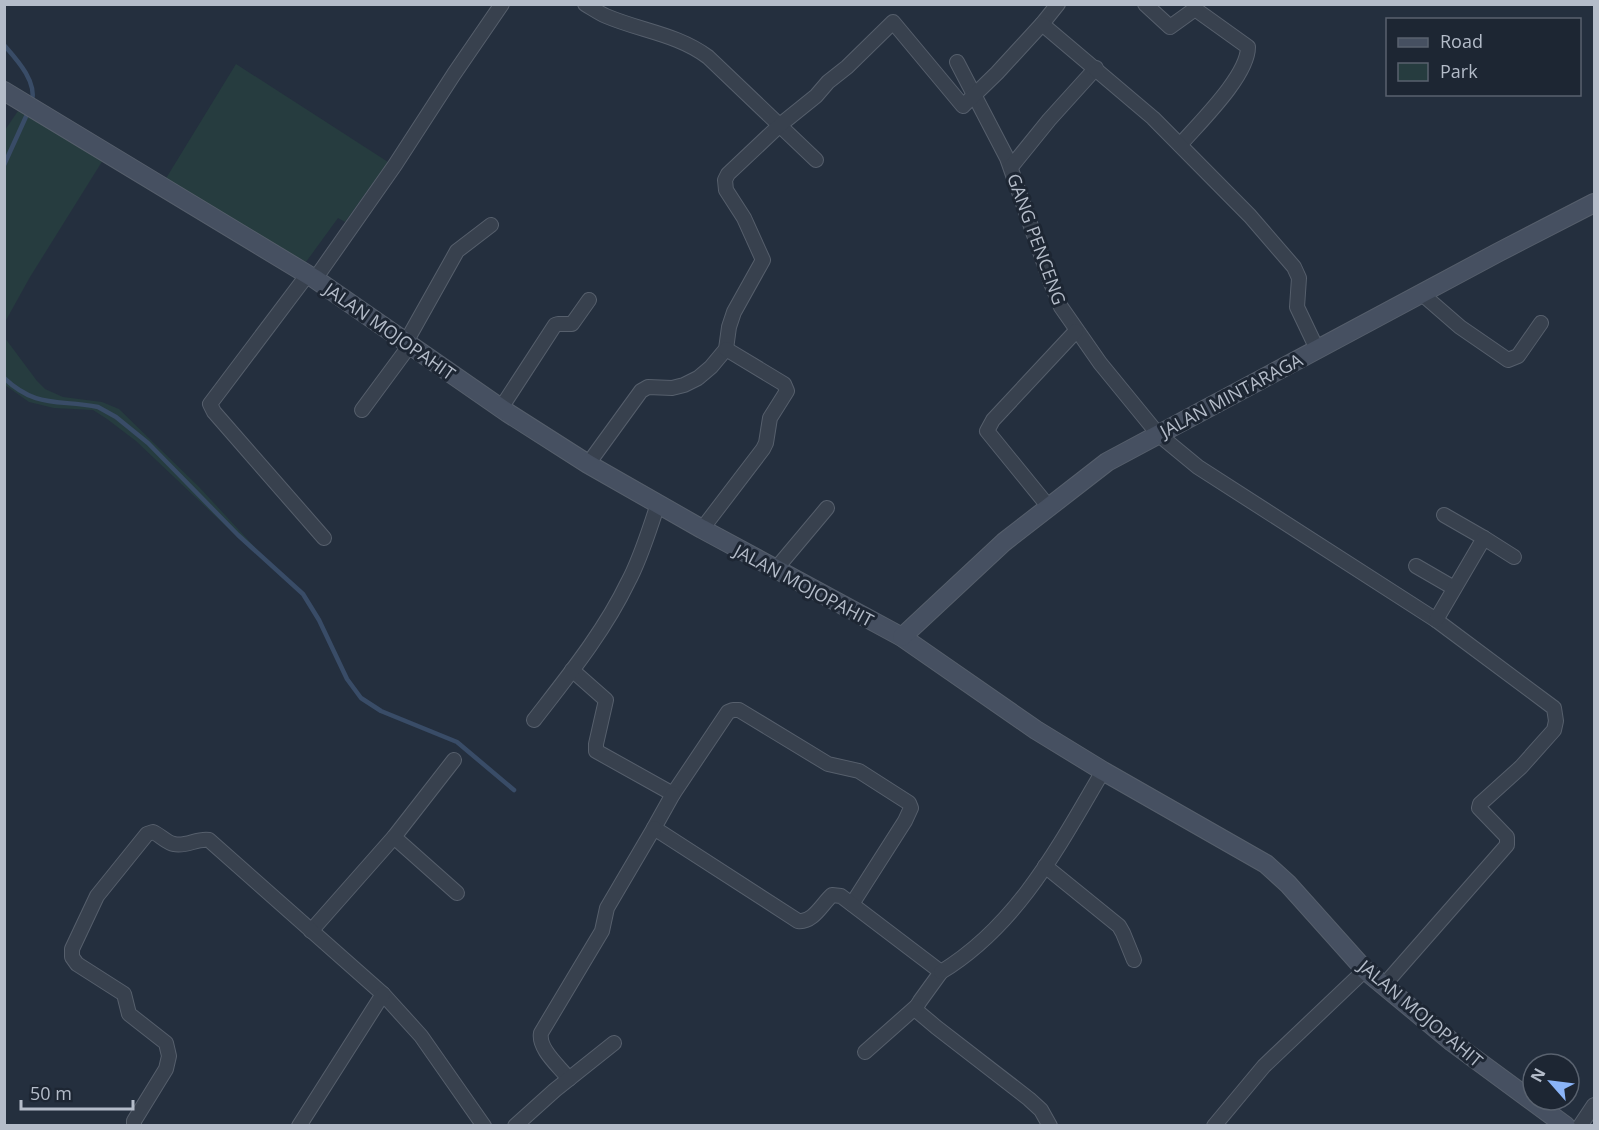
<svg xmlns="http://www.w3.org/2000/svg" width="1599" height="1130" font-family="'Open Sans',sans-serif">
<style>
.green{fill:#263c3f}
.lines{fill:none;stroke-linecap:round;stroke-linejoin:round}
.stream{stroke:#394c67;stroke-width:4.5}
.street-casing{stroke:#565f6c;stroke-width:16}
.secondary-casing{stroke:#565f6c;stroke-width:20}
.street{stroke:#38414e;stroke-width:14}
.secondary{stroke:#465061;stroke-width:18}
.labels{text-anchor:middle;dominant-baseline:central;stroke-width:6;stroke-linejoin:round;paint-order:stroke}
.street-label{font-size:18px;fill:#b4bcc9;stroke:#1d2633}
</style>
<rect width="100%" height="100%" fill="#242f3e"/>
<!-- green -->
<g class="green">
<polygon points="236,64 388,162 345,222 338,218 306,262 165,180"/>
<polygon points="18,111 103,160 30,277 5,322 5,130"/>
<polygon points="5,338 37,381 45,389 63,397 102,402 119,409 199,487 277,571 249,548 136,441 107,419 93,410 54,408 29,402 5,385"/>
</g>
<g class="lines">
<!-- stream -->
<g class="stream">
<path d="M4,45C17,60 37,81 32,102"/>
<polyline points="4,165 29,110"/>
<path d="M4,378C37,409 58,399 98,407L116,417L148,443L238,535L303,594L319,620L347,679L361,698L381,711L457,742L514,790"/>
</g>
<defs>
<g id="street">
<path d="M585,4C592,8 599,13 606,16C641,31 677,34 708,57L816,160"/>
<path d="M1145,4L1170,27L1195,9L1248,47C1248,76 1199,123 1180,145"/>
<polyline points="1042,24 1058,4"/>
<polyline points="957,62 1007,158 1051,283 1061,307 1100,363 1158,434 1198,467 1436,620 1554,708 1556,721 1554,730 1521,767 1480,804 1479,808 1507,837 1507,845 1385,984"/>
<polyline points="1011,167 1049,120 1096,68"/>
<polyline points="308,274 210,404 214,412 324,538"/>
<polyline points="315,279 395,165 454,74 502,4"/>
<polyline points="1422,294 1460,327 1508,360 1518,356 1541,323"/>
<polyline points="406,342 457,251 491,225"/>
<polyline points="501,408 555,325 558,324 572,324 589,300"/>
<polyline points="362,410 410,345"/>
<polyline points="588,464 641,391 648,387 672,388 684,385 698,378 711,367 726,349 729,327 734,312 763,260 744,218 726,190 725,180 728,174 780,125 816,96 828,82 847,67 893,22 963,106 997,73 1042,24 1153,118 1250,216 1294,267 1299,278 1297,307 1317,349"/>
<polyline points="1048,506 987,431 993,420 1076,331"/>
<polyline points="1444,515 1484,538"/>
<polyline points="702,529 763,449 766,443 770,418 787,391 784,384 726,349"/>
<polyline points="1416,566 1454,588"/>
<polyline points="775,570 827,508"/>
<polyline points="1436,620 1484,538 1514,557"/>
<polyline points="572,670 606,700 596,744 596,751 673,794 728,712 733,710 739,710 828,764 859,771 909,803 911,808 905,821 852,904"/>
<path d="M534,720C568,676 604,632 628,582C641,558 649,530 658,504"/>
<path d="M673,794L654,828L798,921C813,923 822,904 832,895L841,896L941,972L920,1001L917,1006V1011L936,1027L1029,1099L1041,1110L1050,1126"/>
<polyline points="394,837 457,893"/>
<polyline points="1045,866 1119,926 1123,933 1134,960"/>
<polyline points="311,931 394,837 454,760"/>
<path d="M941,972C1018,925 1059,846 1103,771"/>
<polyline points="865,1052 917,1006"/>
<path d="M569,1079C559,1066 538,1049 541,1033L602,931L607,908L654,828"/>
<path d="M134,1126V1121L166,1069L169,1056L166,1043L129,1014L124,994L77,964L72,957V949L97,896L147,834L153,832C160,835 167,843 174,844C186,847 197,838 209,840L383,994L421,1036L484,1126"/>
<polyline points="299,1126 383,994"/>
<polyline points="515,1126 555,1090 614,1043"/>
<polyline points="1214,1126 1264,1066 1365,970"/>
<polyline points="1580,1126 1594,1105"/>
</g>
<g id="secondary">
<polyline points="4,91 315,279 508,413 588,464 702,529 902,637 1036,730 1103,771 1266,864 1288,884 1365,970 1452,1042 1566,1126"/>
<polyline points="902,637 1004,542 1107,462 1499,252 1594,203"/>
</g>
</defs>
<!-- street casing -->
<use href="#street" class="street-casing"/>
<!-- secondary casing -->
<use href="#secondary" class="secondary-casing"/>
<!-- street -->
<use href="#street" class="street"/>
<!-- secondary -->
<use href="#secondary" class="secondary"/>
</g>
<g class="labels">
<!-- street labels -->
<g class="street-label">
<text transform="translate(1037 239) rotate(70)">GANG PENCENG</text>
<text transform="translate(390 331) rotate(35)">JALAN MOJOPAHIT</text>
<text transform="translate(1231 395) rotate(-28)">JALAN MINTARAGA</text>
<text transform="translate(804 585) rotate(28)">JALAN MOJOPAHIT</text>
<text transform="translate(1421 1013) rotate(40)">JALAN MOJOPAHIT</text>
</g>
</g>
<!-- border -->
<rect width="1599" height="1130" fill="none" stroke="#b4bcc9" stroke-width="12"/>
<!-- legend -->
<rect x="1386" y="18" width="195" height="78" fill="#1d2633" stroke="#59626f" stroke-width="1.5"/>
<rect x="1398" y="38" width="30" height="9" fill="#465061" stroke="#59626f" stroke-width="1.5"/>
<text x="1440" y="48" font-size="18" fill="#b4bcc9">Road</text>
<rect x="1398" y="63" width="30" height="18" fill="#263c3f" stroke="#59626f" stroke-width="1.5"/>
<text x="1440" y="78" font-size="18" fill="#b4bcc9">Park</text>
<!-- north arrow -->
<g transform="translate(1551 1082) rotate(298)"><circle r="28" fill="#1d2633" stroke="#59626f" stroke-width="1.5"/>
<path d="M0-4.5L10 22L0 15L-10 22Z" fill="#8ab4f8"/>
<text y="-9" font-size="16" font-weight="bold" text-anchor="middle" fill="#b4bcc9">N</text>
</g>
<!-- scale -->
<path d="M21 1100v9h112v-9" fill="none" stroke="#b4bcc9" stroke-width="3"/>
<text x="30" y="1100" font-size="18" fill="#b4bcc9" stroke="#1d2633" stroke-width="4.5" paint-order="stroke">50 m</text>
</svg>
